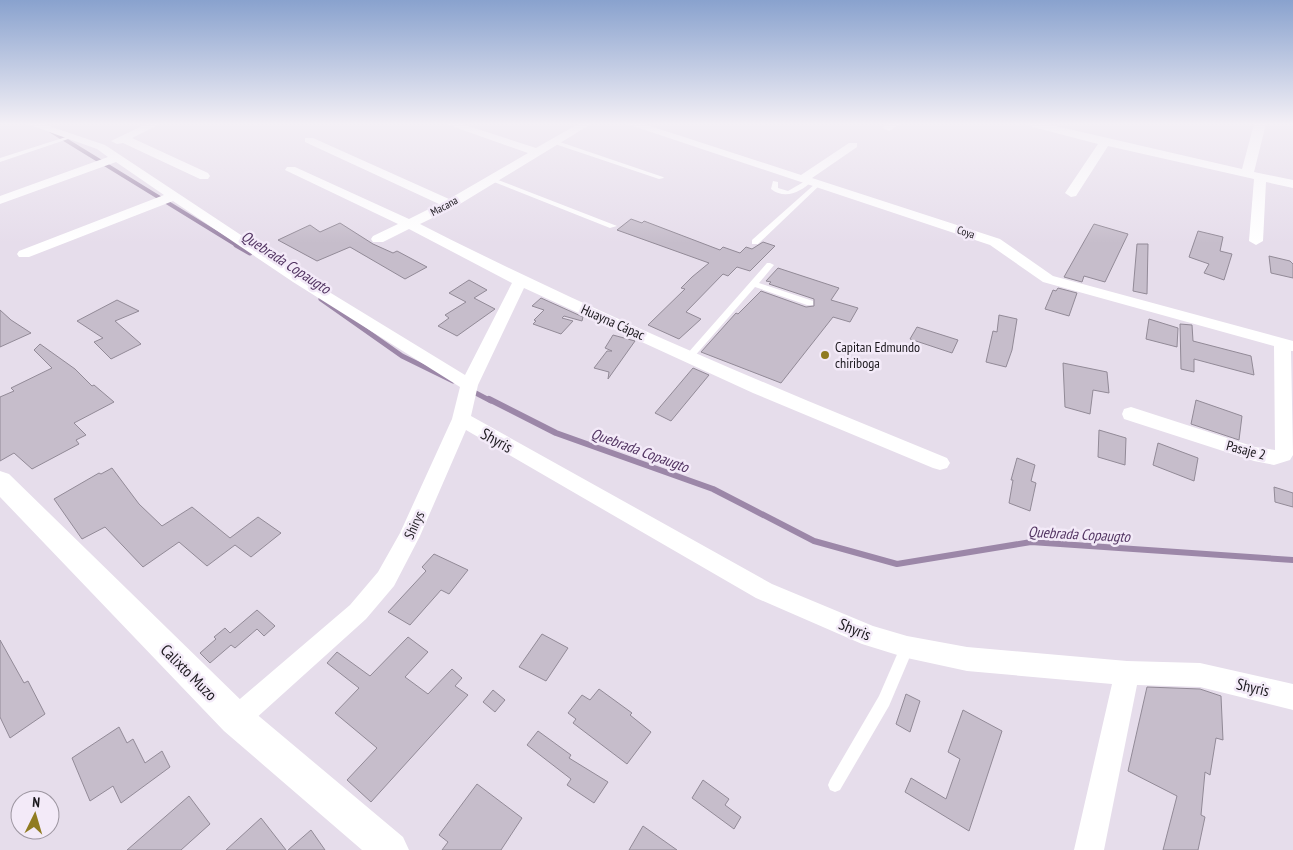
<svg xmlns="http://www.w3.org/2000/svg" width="1293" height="850" font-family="'PT Sans Narrow',sans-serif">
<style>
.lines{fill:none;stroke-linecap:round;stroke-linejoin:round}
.stream-far2{stroke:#9c87a8;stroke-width:4}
.stream-far1{stroke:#9c87a8;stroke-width:5}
.stream{stroke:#9c87a8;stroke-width:6}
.building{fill:#c6bdcb;stroke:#928a97}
.service{fill:#fff;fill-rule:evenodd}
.minor{fill:#fff;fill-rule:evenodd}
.tertiary{fill:#fff;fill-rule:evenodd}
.poi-dot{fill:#907b21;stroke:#f3eaf8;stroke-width:2}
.labels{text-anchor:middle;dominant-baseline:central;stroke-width:5;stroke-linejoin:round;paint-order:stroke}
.far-street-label{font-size:11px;fill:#1c191e;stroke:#f3eaf8}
.street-label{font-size:14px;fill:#1c191e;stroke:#f3eaf8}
.poi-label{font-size:14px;fill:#1c191e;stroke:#f3eaf8;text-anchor:start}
.water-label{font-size:15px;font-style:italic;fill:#523462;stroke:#f3eaf8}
.near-street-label{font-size:16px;fill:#1c191e;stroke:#f3eaf8}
</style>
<rect width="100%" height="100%" fill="#e6ddeb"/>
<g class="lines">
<!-- stream-far2 -->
<polyline class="stream-far2" points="51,131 238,246"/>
<!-- stream-far1 -->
<g class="stream-far1">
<polyline points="236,245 250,253"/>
<polyline points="321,299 402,356 453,381"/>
<polyline points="470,390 491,401"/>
</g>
<!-- stream -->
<polyline class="stream" points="489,399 556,433 713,489 814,541 897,564 1031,542 1293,560"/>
</g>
<!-- building -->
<g class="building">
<polygon points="631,219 642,223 644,221 720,250 723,247 740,253 746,247 752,249 763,242 775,246 750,271 737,267 728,276 723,274 686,312 701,319 679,339 648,325 685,289 681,288 692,277 709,263 617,230"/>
<polygon points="340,223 373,244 393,253 397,251 427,267 405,279 350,247 317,261 278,240 310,225 320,232"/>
<polygon points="1094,224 1128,234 1105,282 1084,276 1082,282 1064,277"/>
<polygon points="1198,231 1223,237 1220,251 1232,254 1224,280 1204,273 1209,264 1189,257"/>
<polygon points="1137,244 1148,244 1147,294 1133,291"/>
<polygon points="1269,256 1290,261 1293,264 1293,278 1271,273"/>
<polygon points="778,268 839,288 831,300 858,308 850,322 833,317 781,383 701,352 736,313 738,314 761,291 806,307 814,306 814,299 769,284 771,282 766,281"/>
<polygon points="469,280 487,290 474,298 495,309 457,336 438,326 449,318 445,315 466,302 449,293"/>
<polygon points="1058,288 1077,293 1069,316 1045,309 1053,290 1056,291"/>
<polygon points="541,298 583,317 582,321 564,316 562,318 573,321 561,334 533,324 536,321 534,320 544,310 532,306"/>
<polygon points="117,300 139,311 115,321 141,344 111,359 94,342 103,338 77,321"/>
<polygon points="0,310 11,320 31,333 0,347"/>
<polygon points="999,315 1017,319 1012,350 1006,367 986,362 993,331 997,332"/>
<polygon points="1149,319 1178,328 1177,347 1146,339"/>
<polygon points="1180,324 1192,325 1193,341 1251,356 1254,375 1194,359 1194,372 1181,369"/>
<polygon points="917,327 958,340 952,353 910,339"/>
<polygon points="613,335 635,341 608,379 609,372 594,368 607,351 612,351 605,348"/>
<polygon points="40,344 75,369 92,386 94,385 114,402 74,423 86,435 76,440 79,444 32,469 14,453 0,461 0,397 14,391 11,388 52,368 34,350"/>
<polygon points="1063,363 1107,372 1109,393 1093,390 1090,414 1065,407"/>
<polygon points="693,368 709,375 671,421 655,413"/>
<polygon points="1196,400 1242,416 1239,440 1191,424"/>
<polygon points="1099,430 1126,438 1125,465 1098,457"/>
<polygon points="1158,443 1198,458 1194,481 1153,465"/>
<polygon points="1017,458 1035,465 1031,481 1036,483 1030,511 1009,503 1013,480 1011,480"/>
<polygon points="112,468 139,504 162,526 192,507 230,538 258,517 281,533 251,557 235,545 207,566 179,542 143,567 105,527 82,539 54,499 99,473 101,474"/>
<polygon points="1274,487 1293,493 1293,507 1275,502"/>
<polygon points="434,554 468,570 449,594 441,590 410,625 388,612 426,571 422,567"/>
<polygon points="257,610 275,626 264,636 257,629 235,648 231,645 210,663 200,653 216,639 214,637 225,628 230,633"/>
<polygon points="542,634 568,648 546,681 519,667"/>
<polygon points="408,637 428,652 405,677 428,694 452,669 462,678 455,686 468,695 371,802 347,780 377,748 335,713 359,688 327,663 337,652 370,676"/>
<polygon points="0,640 24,683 28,681 45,714 10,738 0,717"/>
<polygon points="1147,687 1200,689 1221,696 1223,740 1216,738 1210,775 1205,772 1201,815 1205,817 1198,850 1163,850 1177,796 1128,771"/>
<polygon points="599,689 632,713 630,715 651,732 627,764 573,723 576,719 568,713 582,695 590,700"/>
<polygon points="493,690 505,700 495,712 483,702"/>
<polygon points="906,694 920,701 910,732 896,724"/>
<polygon points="963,710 1002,731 969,831 905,792 911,778 946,799 960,759 948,752"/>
<polygon points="119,727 127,743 133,739 145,763 162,751 170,767 121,803 113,786 90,801 72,758"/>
<polygon points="538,731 571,755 569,758 608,782 594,803 567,785 571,779 527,745"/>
<polygon points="703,780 729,799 725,805 741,817 734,829 692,798"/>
<polygon points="477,784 522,818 501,850 442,850 448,842 439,835"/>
<polygon points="189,796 210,824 181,850 127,850"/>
<polygon points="261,818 286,850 226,850"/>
<polygon points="643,826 677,850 629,850"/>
<polygon points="311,830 325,850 288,850"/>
</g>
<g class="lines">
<!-- service -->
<g class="service">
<polygon points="69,136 74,137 0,162 0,158"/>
<polygon points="554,140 663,177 664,178 659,179 552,143 551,142"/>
<polygon points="489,178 493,178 617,226 610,228 489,180"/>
<path d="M807,180L812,181C801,192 785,200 771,189L773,181L778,182V188L788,191Z"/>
<polygon points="816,183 821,184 758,244 752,244 752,240"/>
<polygon points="767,263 770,263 774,265 759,283 813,301 813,305 807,305 755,287 693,358 687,358 685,356 687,354"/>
<polygon points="907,641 912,643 914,647 889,706 840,790 835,792 830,790 828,785 830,780 879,696 902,643"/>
</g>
<!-- minor -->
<g class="minor">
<path d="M27,124H43L105,145L303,276L465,375L512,283L409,229L383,242H373L371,239L373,236L398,224L285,170L287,167H295L409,219L439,204L305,142V138H313L449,199L528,153L446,124H462L536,148L578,124H591L455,207L420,224C591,311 769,386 947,458L950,463L947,468L940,470L933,468L753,393L524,288L478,385L471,416L772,584L873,626L907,636L967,647L1127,661L1200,663L1293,684V710L1200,687L1137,685L1104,850H1074L1112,684L967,671L907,658L862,644L756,598L466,430L420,536L394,586L366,619L245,728L236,732L227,728L223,719L227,710L350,605L378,572L400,533L452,419L460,387L293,282L173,201L29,257H19L17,254L19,251L164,195L116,162L0,204V196L108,157L97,149Z"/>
<polygon points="146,124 160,124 132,138 208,173 210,176 208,179 200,179 123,143 117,144 111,141"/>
<polygon points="627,124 644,124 801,175 849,143 857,143 857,147 812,178 1000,239 1053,276 1293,341 1293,351 1291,351 1293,455 1290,460 1274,465 1254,461 1124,419 1122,414 1124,409 1131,407 1255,447 1275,450 1274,346 1043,282 990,245"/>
<polygon points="887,124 900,124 889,131 883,128"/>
<polygon points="1028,124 1047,124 1242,169 1254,124 1266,124 1254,172 1293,180 1293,188 1266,182 1263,241 1256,245 1249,241 1254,179 1108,146 1076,196 1071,197 1065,193 1098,144 1029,126"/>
</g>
<!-- tertiary -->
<polygon class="tertiary" points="0,471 9,474 248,707 403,837 409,850 362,850 224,731 0,497"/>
</g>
<!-- sky -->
<linearGradient id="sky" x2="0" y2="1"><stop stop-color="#89a2ce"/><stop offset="0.51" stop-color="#f4f0f6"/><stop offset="1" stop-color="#f4f0f6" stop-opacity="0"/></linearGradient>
<rect width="1293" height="243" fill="url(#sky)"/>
<!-- markers -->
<circle class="poi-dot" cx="825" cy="355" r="5"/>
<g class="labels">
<!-- far-street labels -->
<g class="far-street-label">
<text transform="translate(444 206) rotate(-28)">Macana</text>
<text transform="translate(966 232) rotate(18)">Coya</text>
</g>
<!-- street labels -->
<g class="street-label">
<text transform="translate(613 322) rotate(24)">Huayna Cápac</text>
<text transform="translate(1246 450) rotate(15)">Pasaje 2</text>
<text transform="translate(414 525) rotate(-65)">Shirys</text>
</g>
<!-- poi labels -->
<g class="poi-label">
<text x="835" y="347">Capitan Edmundo<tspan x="835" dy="16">chiriboga</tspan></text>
</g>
<!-- water labels -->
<g class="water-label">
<text transform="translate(286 262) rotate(33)">Quebrada Copaugto</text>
<text transform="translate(640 450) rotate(20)">Quebrada Copaugto</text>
<text transform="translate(1079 534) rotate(3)">Quebrada Copaugto</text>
</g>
<!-- near-street labels -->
<g class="near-street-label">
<text transform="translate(497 440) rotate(29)">Shyris</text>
<text transform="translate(855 629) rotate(22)">Shyris</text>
<text transform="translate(189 672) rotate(45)">Calixto Muzo</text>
<text transform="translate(1253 687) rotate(13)">Shyris</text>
</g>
</g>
<!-- north arrow -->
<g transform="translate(35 815) rotate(5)"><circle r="24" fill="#f3eaf8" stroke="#9d96a1"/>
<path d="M0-4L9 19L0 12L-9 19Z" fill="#907b21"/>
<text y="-8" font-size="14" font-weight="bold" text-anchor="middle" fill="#1c191e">N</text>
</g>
</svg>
